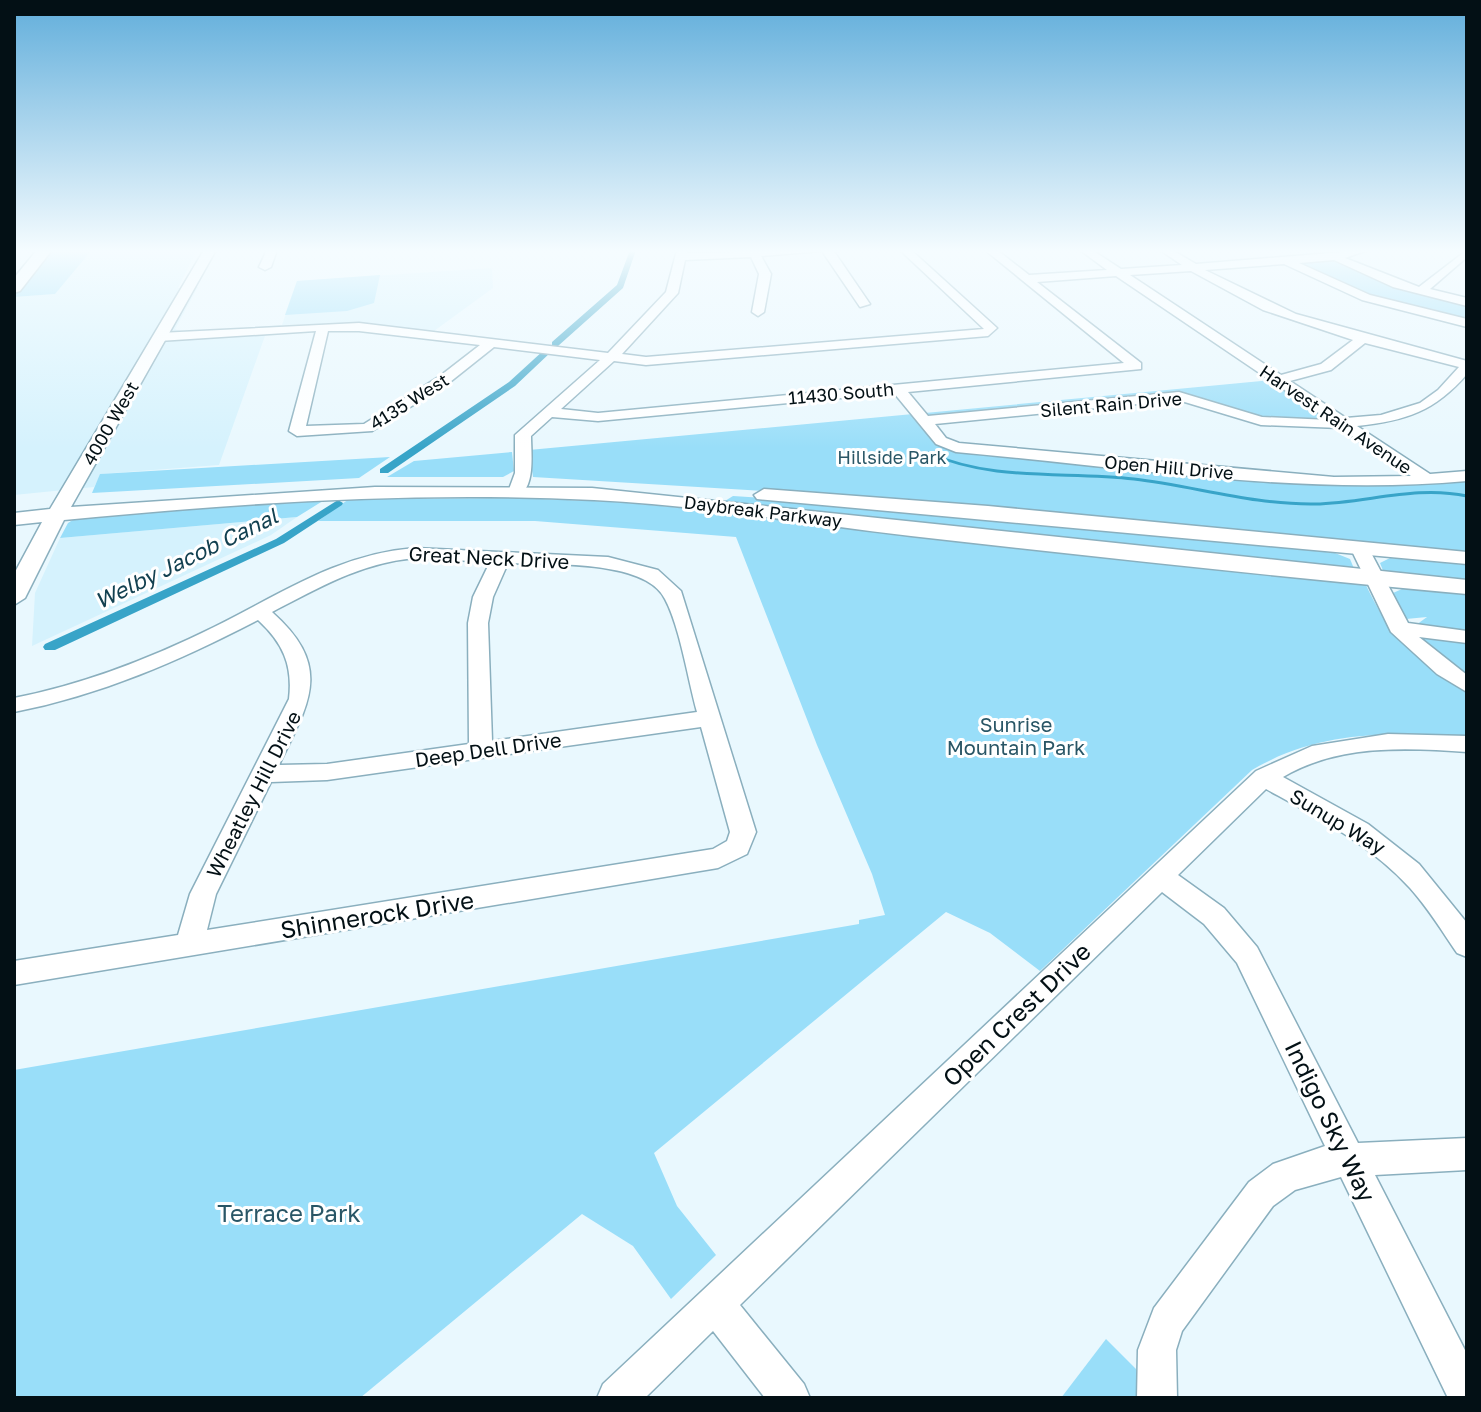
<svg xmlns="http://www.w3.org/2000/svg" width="1481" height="1412" font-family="'Golos Text',sans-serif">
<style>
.built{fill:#d5f2fd}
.green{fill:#99def9}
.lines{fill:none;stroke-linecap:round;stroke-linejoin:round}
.stream{stroke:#38a4c8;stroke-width:3}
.canal{fill:#38a4c8;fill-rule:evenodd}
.minor-casing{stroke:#8aafbe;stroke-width:3}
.major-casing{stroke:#8aafbe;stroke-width:3}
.highway-casing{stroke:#8aafbe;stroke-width:3}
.minor{fill:#fff;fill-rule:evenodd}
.major{fill:#fff;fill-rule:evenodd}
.highway{fill:#fff;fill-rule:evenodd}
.labels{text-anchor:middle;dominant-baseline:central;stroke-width:6;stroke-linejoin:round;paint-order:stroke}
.far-street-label{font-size:18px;fill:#031015;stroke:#fff}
.far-park-label{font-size:18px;fill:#295666;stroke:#fff}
.street-label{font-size:20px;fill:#031015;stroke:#fff}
.park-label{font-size:20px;fill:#295666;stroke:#fff}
.water-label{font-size:22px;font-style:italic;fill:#124050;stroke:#fff}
.near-street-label{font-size:24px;fill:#031015;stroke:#fff}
.near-park-label{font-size:24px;fill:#295666;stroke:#fff}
</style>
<rect width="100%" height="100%" fill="#e9f8fe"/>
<!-- built -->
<g class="built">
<polygon points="92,250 197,250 178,288 198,287 175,329 183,333 282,325 297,281 492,268 493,288 434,331 329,324 282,325 266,333 219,465 101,474 94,487 14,495 14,297 55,294"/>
<polygon points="297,517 271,535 32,646 35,593 60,538"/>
</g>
<!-- green -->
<g class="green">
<polygon points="50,250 92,250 55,294 14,297"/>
<polygon points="1331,259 1467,304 1467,321 1372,297 1296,261"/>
<polygon points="380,275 374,303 347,311 285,315 297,281"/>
<polygon points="1273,380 1329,421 1265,419 1179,393 931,416 925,413"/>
<polygon points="913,414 938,444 1306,483 1380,486 1467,479 1467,552 927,501 533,477 529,450"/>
<polygon points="512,452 514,471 503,477 387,477 414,461"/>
<polygon points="390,457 359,478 92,493 100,474"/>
<polygon points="733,496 872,505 1335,553 1350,559 1355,571 725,501"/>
<path d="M517,498L617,502L715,511L1366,585C1394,644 1415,657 1467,692V737C1391,732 1320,730 1252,770L1040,971L990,933L946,912L654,1153L677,1206L716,1255L671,1299L633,1246L582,1214L360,1398H14V1070L859,924V920L885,915L872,874L817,745L736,537L535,521H318L349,499Z"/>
<polygon points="326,499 297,517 60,538 68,523 79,516"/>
<polygon points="1390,558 1467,565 1467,584 1384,573 1380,563"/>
<polygon points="1402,589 1467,594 1467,630 1416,625 1427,617 1406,619 1393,593"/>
<polygon points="1423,637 1467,640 1467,677 1420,641"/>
<polygon points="1106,1339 1136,1369 1140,1398 1061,1398"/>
</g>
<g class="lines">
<!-- stream -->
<path class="stream" d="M929,453C994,482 1065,471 1134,479C1194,486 1254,505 1315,504C1367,503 1415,485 1467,496"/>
<!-- canal -->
<g class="canal">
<polygon points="630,250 636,250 623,288 558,346 552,346 552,342 617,285"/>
<polygon points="544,350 551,352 515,386 388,473 380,473 380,469 509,382"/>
<polygon points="338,500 343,503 342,505 284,543 55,650 45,650 43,647 45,644 276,539"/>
</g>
<defs>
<g id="minor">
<polygon points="267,250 277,250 271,267 265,270 259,267"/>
<path d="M677,250H687V253L833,250L870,304L860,307L822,251L761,256L771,274L764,312L758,316L752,312L759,274L751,257L685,260L678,293L622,354L646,357L984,329L900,250H911L997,328L988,336L646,365L614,361L561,409L598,413L1124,363L985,250H997L1029,275L1107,270L1080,250H1092L1121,269L1182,265L1160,250H1172L1196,264L1368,250L1345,258L1419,287L1467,250V257L1430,289L1467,298V306L1393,287L1334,260L1299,263L1370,295L1467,319V327L1362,300L1284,264L1205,270L1296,314L1467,361V374C1435,411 1406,421 1357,426L1430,474L1467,471V481C1297,496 1125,467 956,452L936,444L894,393L598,421L552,417L531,436C531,453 536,490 516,497L508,492L515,473V435L600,360L494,347L450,382L372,431L297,436L289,431L316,331L159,341L153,337L159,333L359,323L608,353L666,292ZM1191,271L1263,310L1353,340L1321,364L1281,375L1130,275ZM1116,276L1329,420L1262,417L1179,392L928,416L908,392L1141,369V363L1037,282ZM328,331H359L480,345L440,376L364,424L306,426ZM1365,343L1459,367L1438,390L1420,403L1381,415L1346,418L1290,381L1331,370ZM1178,400L1261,425L1340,428L1411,476L1334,477L959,443L946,438L935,424Z"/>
<polygon points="1360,544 1369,549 1408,623 1467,631 1467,643 1419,637 1467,675 1467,692 1437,674 1391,632 1351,549"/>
<path d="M415,548L608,557L658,570L681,591L756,832L747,854L718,868L14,985V961L178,935L190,894L289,699C293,665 283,643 258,620C179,661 101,695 14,712V698C85,684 149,659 214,627C281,594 338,554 415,548ZM415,558L490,562L473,597L468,623L469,744L327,764L279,765C309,703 334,667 272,612C320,587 361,563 415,558ZM508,563C547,565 646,559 665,599C680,627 688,680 697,712L492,741L488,623L493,597ZM701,727L730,832L727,841L713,849L207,930L216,894L271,782L327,780Z"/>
<path d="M1388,734L1467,736V752C1405,748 1339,744 1283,777L1368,824L1419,864L1467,923V957L1457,953C1442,931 1428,908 1410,888C1370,844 1317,817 1266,789L1178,875L1224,908L1257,947L1358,1143L1467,1138V1170L1375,1175L1467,1354V1398H1448L1341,1177L1295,1190L1273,1206L1182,1331L1176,1350L1177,1398H1137L1138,1350L1154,1308L1249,1182L1273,1164L1325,1146L1237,963L1204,924L1162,892L740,1305L804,1384L810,1398H765L713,1331L645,1398H597L603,1384L1256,771L1312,746Z"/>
</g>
<g id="major">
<path d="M204,250H216L71,507L375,487L592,488L1467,580V594C1281,577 1096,557 911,536C805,524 700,505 594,500C417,491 240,503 64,520L25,598L14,605V574L42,522L14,525V513L50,509Z"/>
<polygon points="764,489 988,506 1467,552 1467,564 757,499 754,495"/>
</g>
<polygon id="highway" points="37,250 52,250 20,291 14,293 14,278"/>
</defs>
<!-- minor casing -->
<use href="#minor" class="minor-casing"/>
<!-- major casing -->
<use href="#major" class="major-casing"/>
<!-- highway casing -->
<use href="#highway" class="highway-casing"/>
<!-- minor -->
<use href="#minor" class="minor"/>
<!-- major -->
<use href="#major" class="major"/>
<!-- highway -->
<use href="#highway" class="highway"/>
</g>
<!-- sky -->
<linearGradient id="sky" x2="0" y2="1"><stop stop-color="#61aedb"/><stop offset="0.56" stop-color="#f5fcff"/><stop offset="1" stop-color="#f5fcff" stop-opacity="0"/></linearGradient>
<rect width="1481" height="448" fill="url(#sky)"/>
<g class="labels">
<!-- far-street labels -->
<g class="far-street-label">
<text transform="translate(841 393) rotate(-5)">11430 South</text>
<text transform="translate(409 401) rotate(-32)">4135 West</text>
<text transform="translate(1111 404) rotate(-5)">Silent Rain Drive</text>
<text transform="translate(1336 419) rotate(34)">Harvest Rain Avenue</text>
<text transform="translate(110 423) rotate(-60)">4000 West</text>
<text transform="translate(1169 467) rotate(5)">Open Hill Drive</text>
<text transform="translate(763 511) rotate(7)">Daybreak Parkway</text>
</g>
<!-- far-park labels -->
<g class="far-park-label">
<text x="892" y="457">Hillside Park</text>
</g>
<!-- street labels -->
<g class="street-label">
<text transform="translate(489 557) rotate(3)">Great Neck Drive</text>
<text transform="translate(488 749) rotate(-8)">Deep Dell Drive</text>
<text transform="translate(253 794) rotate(-63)">Wheatley Hill Drive</text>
<text transform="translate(1338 821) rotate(31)">Sunup Way</text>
</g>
<!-- park labels -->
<g class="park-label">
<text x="1016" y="724">Sunrise<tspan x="1016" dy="23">Mountain Park</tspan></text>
</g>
<!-- water labels -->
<g class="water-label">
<text transform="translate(186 558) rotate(-26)">Welby Jacob Canal</text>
</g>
<!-- near-street labels -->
<g class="near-street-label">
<text transform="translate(377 914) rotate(-9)">Shinnerock Drive</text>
<text transform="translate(1016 1014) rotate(-44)">Open Crest Drive</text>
<text transform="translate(1331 1121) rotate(64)">Indigo Sky Way</text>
</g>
<!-- near-park labels -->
<g class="near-park-label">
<text x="289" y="1212">Terrace Park</text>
</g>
</g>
<!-- border -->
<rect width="1481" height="1412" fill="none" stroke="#031015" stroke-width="32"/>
</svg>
